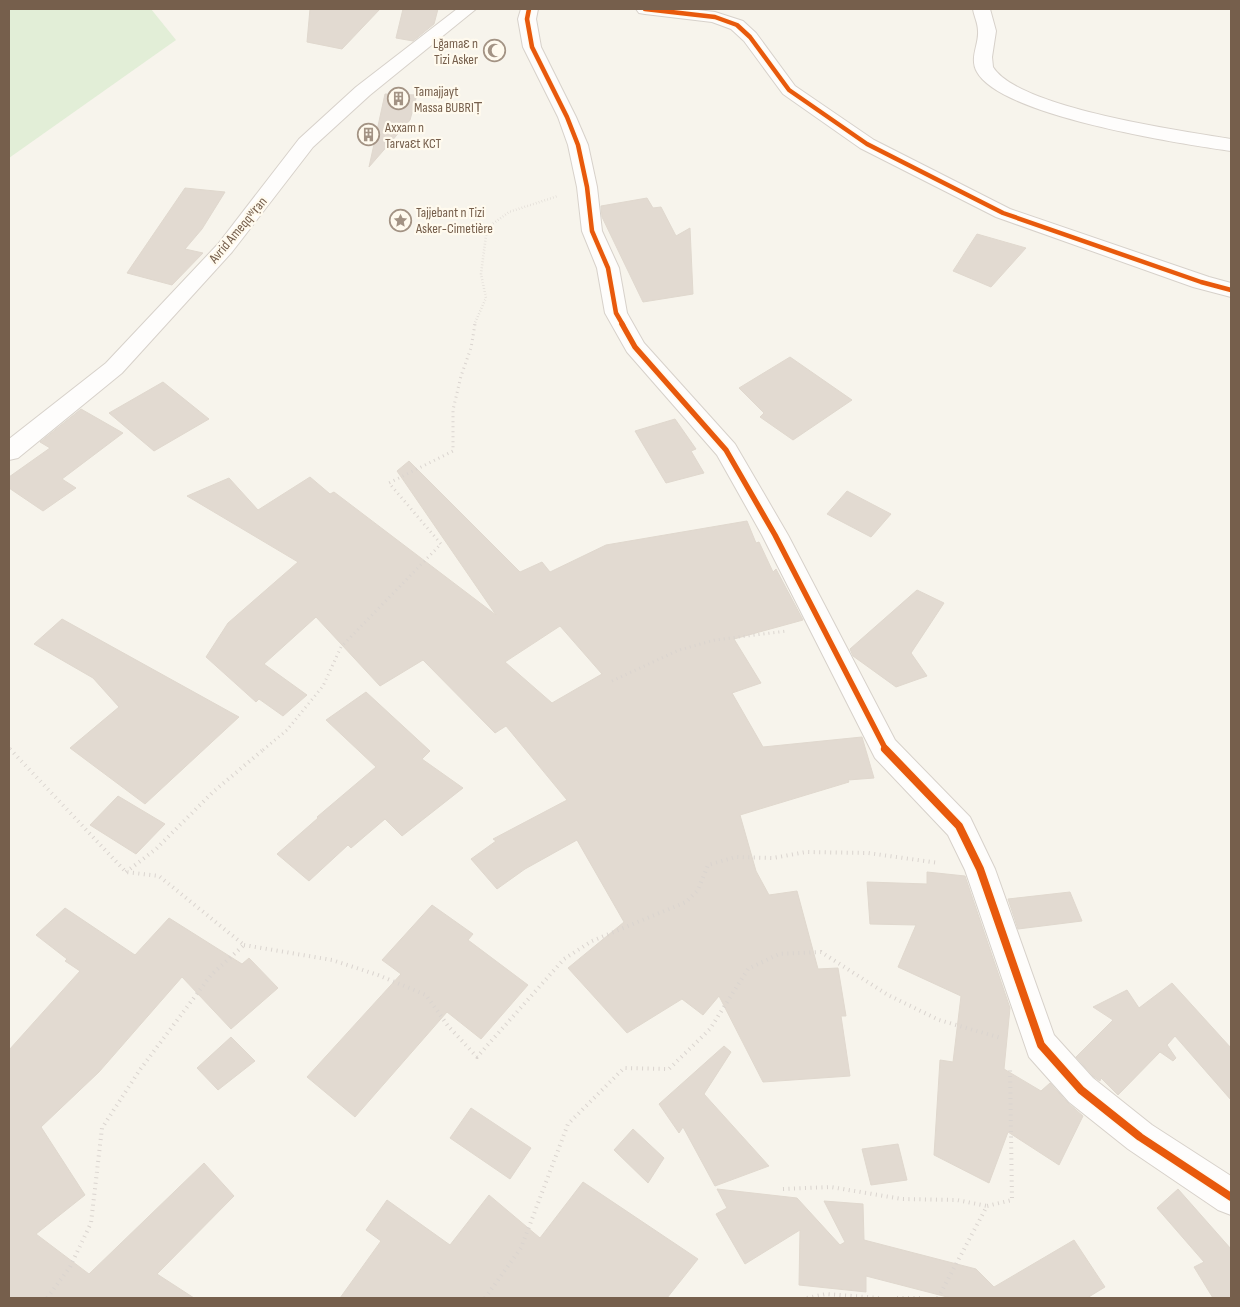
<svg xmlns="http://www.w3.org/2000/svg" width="1240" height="1307" font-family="'Sofia Sans Condensed',sans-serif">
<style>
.green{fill:#e2eed7}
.building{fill:#e2dad1;stroke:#e0d8ce;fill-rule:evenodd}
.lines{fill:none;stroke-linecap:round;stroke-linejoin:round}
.minor-casing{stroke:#d7d1ca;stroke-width:2}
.tertiary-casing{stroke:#d7d1ca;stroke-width:2}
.path-far2{stroke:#dad4cf;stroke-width:2.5;stroke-dasharray:0.5 2.5;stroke-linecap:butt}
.path-far1{stroke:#dad4cf;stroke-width:3;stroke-dasharray:1 4;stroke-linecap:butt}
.path{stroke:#dad4cf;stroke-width:4;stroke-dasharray:1 4.5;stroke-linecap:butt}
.minor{fill:#fefdfc;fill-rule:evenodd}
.tertiary{fill:#fefdfc;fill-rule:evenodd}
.cycleway-far2-casing{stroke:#fffaee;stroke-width:7}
.cycleway-far1-casing{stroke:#fffaee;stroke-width:9}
.cycleway-casing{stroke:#fffaee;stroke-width:11}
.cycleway-far2{stroke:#e8590c;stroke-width:4.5}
.cycleway-far1{stroke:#e8590c;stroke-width:5.5}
.cycleway{stroke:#e8590c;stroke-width:8}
.labels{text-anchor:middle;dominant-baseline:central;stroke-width:4.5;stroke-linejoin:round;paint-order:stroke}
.far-poi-label{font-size:14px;fill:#765f4c;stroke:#fffaee;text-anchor:start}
.far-street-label{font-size:14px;fill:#765f4c;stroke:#fffaee}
</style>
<rect width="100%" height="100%" fill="#f7f4ec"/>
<!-- green -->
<polygon class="green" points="9,9 151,9 176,40 9,158"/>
<!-- building -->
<g class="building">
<polygon points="310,9 380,9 342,49 307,42"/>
<polygon points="403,9 438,9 434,24 413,41 396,38"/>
<polygon points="385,94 417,95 410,120 369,167"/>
<polygon points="185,188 225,192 202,229 185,249 203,253 172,285 127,273"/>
<polygon points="647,198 653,208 661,207 676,236 690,228 693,294 643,302 602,217 601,206"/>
<polygon points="977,234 1026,248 991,287 953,271"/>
<polygon points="790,357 852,400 793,440 760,417 764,413 739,388"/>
<polygon points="163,382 209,419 154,451 109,413"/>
<polygon points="81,409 123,433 62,479 76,488 43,511 9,488 9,477 50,448 40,442"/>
<polygon points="675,419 696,449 691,451 704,473 666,483 635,431"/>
<path d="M409,461L520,572L542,562L550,572L606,545L747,521L756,543L759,542L773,572L776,569L803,620L734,639L761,683L732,693L763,747L862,737L874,778L848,780L849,782L740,815L756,871L769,895L797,891L818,969L838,968L846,1016H841L850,1076L763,1082L719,996L703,1015L682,999L627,1033L568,968L624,922L577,840L525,869L497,889L471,859L496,841L493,839L567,800L506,726L495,733L423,660L380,686L316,617L264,664L307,695L283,716L259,699L256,702L206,657L228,623L298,562L187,496L229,478L258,510L310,477L330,494L334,492L496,615L397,471ZM560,626L602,674L552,703L505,662Z"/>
<polygon points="847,491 891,514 871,537 827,514"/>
<polygon points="917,590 944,603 911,653 927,676 896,687 853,656 850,649"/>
<polygon points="62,619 239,717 145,804 70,748 119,707 93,678 34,644"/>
<polygon points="366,692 430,751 422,759 463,788 402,836 385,819 351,848 348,845 309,881 277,854 318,818 317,817 376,767 326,720"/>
<polygon points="118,796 165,824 136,854 90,825"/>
<polygon points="927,872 965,876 1010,1008 1004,1069 1041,1091 1050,1083 1068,1103 1083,1116 1059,1165 1008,1132 989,1183 934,1155 940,1060 953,1062 961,996 898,967 916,925 870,924 867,882 927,884"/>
<polygon points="1070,892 1082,921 1018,929 1008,899"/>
<polygon points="432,905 473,934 468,940 528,985 481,1039 447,1012 355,1117 307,1077 401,974 382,960"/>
<polygon points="65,908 135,955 169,918 242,964 249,958 278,988 231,1029 182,977 99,1072 41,1127 85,1195 36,1234 89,1274 204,1163 234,1196 157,1274 194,1298 9,1298 9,1050 80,971 65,961 67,959 36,935"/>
<polygon points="1172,983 1231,1048 1231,1100 1175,1036 1167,1045 1176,1058 1173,1061 1160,1052 1118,1095 1101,1078 1100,1081 1094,1077 1076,1057 1113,1020 1093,1007 1127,990 1139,1008"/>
<polygon points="231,1037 255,1061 218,1090 197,1068"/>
<polygon points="724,1046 731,1052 704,1094 769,1166 715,1186 683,1127 679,1133 659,1104"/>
<polygon points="471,1108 531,1148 510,1179 450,1138"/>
<polygon points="633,1129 664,1158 648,1183 614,1150"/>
<polygon points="898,1144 907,1180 871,1185 862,1149"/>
<polygon points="583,1182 698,1259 667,1298 340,1298 381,1241 366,1230 387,1200 450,1245 489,1195 540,1238"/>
<polygon points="717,1189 797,1198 840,1245 845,1242 824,1201 863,1204 864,1240 976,1269 994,1287 1074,1240 1105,1287 1087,1298 951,1298 866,1276 866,1292 799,1285 800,1230 745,1264 716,1214 727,1208"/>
<polygon points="1178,1189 1231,1249 1231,1298 1213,1298 1194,1267 1204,1262 1157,1208"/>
</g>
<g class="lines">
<defs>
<g id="minor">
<polygon points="521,9 538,9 536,19 541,47 576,117 588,145 597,187 602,231 619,268 627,313 644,343 735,444 788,535 895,740 970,817 995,869 1054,1035 1093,1078 1152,1125 1231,1176 1231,1215 1218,1210 1128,1149 1069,1102 1029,1057 965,870 948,835 875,758 762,535 717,455 627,352 605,313 597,268 582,231 577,187 568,145 558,117 523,47 518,19"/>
<polygon points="636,9 688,9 715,12 743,21 756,33 795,86 874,140 1010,209 1209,277 1231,283 1231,297 1193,287 996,217 860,148 783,94 744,41 731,29 712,22 645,14 639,13"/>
</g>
<g id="tertiary">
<polygon points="457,9 476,9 370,95 313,147 232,252 122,373 18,458 9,460 9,439 106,363 218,244 299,139 356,87"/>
<path d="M973,9H990L996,31L992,57L993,67C1018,108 1182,131 1231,139V151C1181,144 1001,116 977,72C969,58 979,45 978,31C978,23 974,16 973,9Z"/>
</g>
</defs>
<!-- minor casing -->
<use href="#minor" class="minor-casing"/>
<!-- tertiary casing -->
<use href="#tertiary" class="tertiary-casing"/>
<!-- path-far2 -->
<polyline class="path-far2" points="474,325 486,298 481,274 487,228 509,212 558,196"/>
<!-- path-far1 -->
<g class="path-far1">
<polyline points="612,681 679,650 715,640 787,631"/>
<polyline points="9,748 11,750"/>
<polyline points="263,750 287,730 323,686 341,647 441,544 389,483 453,451 453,410 461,376 471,348 475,324"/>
</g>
<!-- path -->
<g class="path">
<polyline points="10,749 126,872 159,876 244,945 211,975 139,1071 102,1128 91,1223 70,1267 47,1298"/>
<polyline points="126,872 156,849 213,792 264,749"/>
<polyline points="244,945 332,960 378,975 426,995 448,1026 477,1057 564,959 592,941 686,902 698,890 708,865 736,857 773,858 806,852 868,853 939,863"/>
<polyline points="783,1189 831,1187 902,1199 957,1200 987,1206"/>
<polyline points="485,1298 521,1248 568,1124 624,1068 669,1069 710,1029 748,969 779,954 821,952 888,995 939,1020 1001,1038"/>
<polyline points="807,1298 826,1294 879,1298"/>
<polyline points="897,1298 923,1298"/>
<polyline points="938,1298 987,1206 1012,1200 1010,1066"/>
</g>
<!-- minor -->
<use href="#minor" class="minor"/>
<!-- tertiary -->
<use href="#tertiary" class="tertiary"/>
<defs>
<g id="cycleway-far2">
<polyline points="529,9 527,19 532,47 567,117 578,145 587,187 592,231 608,268 616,313 623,325"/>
<polyline points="645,9 715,17 737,25 750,37 789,90 867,144 1003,213 1201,282 1231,290"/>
</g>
<polyline id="cycleway-far1" points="622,324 635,347 726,450 775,535 886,750"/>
<polyline id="cycleway" points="885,749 959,826 980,869 1041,1045 1081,1090 1140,1137 1231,1197"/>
</defs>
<!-- cycleway-far2 casing -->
<use href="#cycleway-far2" class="cycleway-far2-casing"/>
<!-- cycleway-far1 casing -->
<use href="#cycleway-far1" class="cycleway-far1-casing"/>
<!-- cycleway casing -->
<use href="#cycleway" class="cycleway-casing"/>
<!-- cycleway-far2 -->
<use href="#cycleway-far2" class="cycleway-far2"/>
<!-- cycleway-far1 -->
<use href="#cycleway-far1" class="cycleway-far1"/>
<!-- cycleway -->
<use href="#cycleway" class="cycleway"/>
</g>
<!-- icons -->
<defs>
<symbol id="mosque-ring" viewBox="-11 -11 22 22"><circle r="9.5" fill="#fffaee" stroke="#a39384" stroke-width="1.5"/><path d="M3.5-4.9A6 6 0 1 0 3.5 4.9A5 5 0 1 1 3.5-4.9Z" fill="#a39384"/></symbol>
<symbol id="building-ring" viewBox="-11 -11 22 22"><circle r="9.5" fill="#fffaee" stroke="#a39384" stroke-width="1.5"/><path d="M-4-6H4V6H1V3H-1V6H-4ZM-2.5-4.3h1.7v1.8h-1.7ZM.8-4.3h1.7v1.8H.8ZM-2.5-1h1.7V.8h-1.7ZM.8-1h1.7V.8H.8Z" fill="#a39384"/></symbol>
<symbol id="sight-ring" viewBox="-11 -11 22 22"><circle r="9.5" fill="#fffaee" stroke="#a39384" stroke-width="1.5"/><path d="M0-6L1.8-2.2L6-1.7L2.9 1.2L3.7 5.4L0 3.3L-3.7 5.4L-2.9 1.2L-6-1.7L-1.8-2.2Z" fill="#a39384"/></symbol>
</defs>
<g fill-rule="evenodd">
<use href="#mosque-ring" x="482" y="38" width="25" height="25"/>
<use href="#building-ring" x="386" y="86" width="25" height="25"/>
<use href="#building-ring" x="356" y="122" width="25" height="25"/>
<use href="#sight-ring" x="388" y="208" width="25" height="25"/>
</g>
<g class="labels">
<!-- far-poi labels -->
<g class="far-poi-label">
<text x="478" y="43" text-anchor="end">Lǧamaɛ n<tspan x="478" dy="16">Tizi Asker</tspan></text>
<text x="414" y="91">Tamajjayt<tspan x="414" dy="16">Massa BUBRIṬ</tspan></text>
<text x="385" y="127">Axxam n<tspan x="385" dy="16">Tarvaɛt KCT</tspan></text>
<text x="416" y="212">Tajjebant n Tizi<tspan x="416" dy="16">Asker-Cimetière</tspan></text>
</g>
<!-- far-street labels -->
<g class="far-street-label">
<text transform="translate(238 230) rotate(-50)">Avrid Ameqqʷṛan</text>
</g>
</g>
<!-- border -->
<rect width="1240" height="1307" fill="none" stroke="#765f4c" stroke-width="20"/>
</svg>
